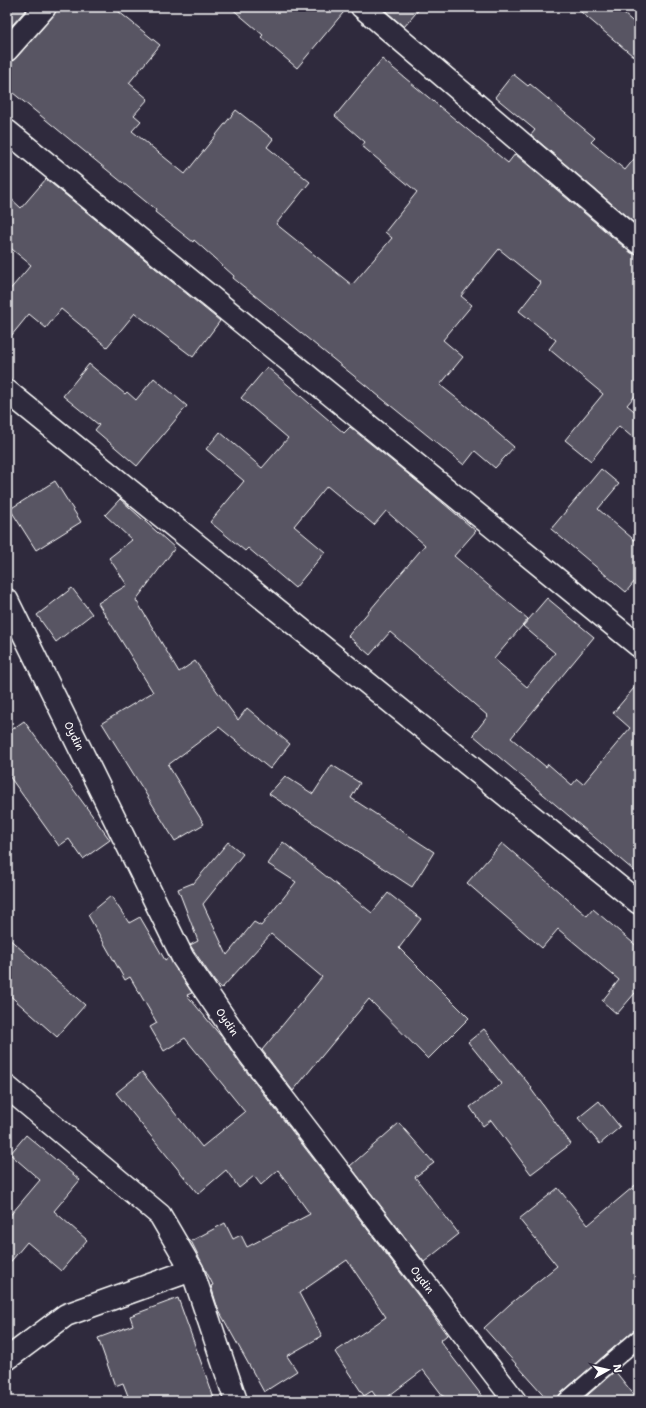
<svg xmlns="http://www.w3.org/2000/svg" width="646" height="1408" font-family="'Shantell Sans',sans-serif">
<style>
.building{fill:#595564;stroke:#fff}
.lines{fill:none;stroke-linecap:round;stroke-linejoin:round}
.service-casing{stroke:#fff;stroke-width:19}
.minor-casing{stroke:#fff;stroke-width:25}
.service{stroke:#2f2a3d;stroke-width:16}
.minor{stroke:#2f2a3d;stroke-width:22}
.labels{text-anchor:middle;dominant-baseline:central;stroke-width:3;stroke-linejoin:round;paint-order:stroke}
.street-label{font-size:11px;fill:#fff;stroke:#2f2a3d}
</style>
<rect width="100%" height="100%" fill="#2f2a3d"/>
<filter id="ink" filterUnits="userSpaceOnUse"><feTurbulence type="fractalNoise" baseFrequency=".025" numOctaves="2"/><feDisplacementMap in="SourceGraphic" scale="8" xChannelSelector="R" yChannelSelector="G"/><feConvolveMatrix kernelMatrix="1 2 1 2 8 2 1 2 1" color-interpolation-filters="sRGB"/></filter>
<g filter="url(#ink)">
<!-- building -->
<g class="building">
<polygon points="7,7 28,7 7,31"/>
<polygon points="57,7 113,7 160,45 129,83 148,99 134,115 141,121 132,131 185,174 236,110 273,139 267,147 310,182 276,224 352,285 392,238 385,232 417,192 362,146 365,142 335,116 382,59 508,163 515,154 631,253 639,255 639,391 627,405 639,415 639,443 619,426 591,461 565,440 603,394 549,349 556,340 519,311 541,283 499,249 461,296 472,305 443,340 463,357 440,385 494,428 493,429 514,447 495,468 475,451 464,465 233,278 234,276 194,240 193,242 155,212 156,210 7,88 7,62 11,62 16,58 54,15"/>
<polygon points="230,7 348,7 297,68 261,37 263,35"/>
<polygon points="381,7 421,7 404,27"/>
<polygon points="575,7 616,7 639,27 639,61"/>
<polygon points="513,74 528,86 530,84 595,138 591,142 625,170 639,153 639,227 531,135 535,130 495,97"/>
<polygon points="46,179 220,321 193,357 135,313 107,347 61,309 46,328 29,314 7,341 7,293 31,265 7,245 7,195 21,208"/>
<polygon points="89,364 125,394 127,392 136,400 154,378 187,406 137,466 95,430 99,425 63,396"/>
<polygon points="267,367 344,433 350,427 424,487 476,531 454,556 528,619 494,659 527,687 555,653 523,626 547,598 594,637 511,738 546,767 548,764 572,785 577,779 583,784 630,728 613,713 639,682 639,875 473,735 488,716 390,632 370,655 348,636 425,545 386,511 374,525 327,486 294,526 325,552 295,588 248,548 245,551 210,522 244,481 206,449 220,432 262,468 288,438 241,398"/>
<polygon points="601,469 619,484 598,509 639,544 639,576 626,592 551,529"/>
<polygon points="55,481 81,522 36,550 10,509"/>
<polygon points="120,499 175,548 136,600 179,672 195,661 238,720 247,708 290,744 270,769 219,727 168,765 204,824 175,841 102,723 153,692 98,603 127,585 109,558 132,540 105,515"/>
<polygon points="72,588 92,614 56,642 37,615"/>
<polygon points="24,721 110,840 83,859 69,839 59,846 7,773 7,733"/>
<polygon points="332,765 360,783 351,798 434,852 412,887 269,794 285,776 313,794"/>
<polygon points="228,842 243,854 203,904 227,955 254,922 261,926 296,882 268,864 283,842 372,913 388,893 421,919 399,948 469,1018 428,1059 369,999 293,1091 262,1050 322,977 271,934 222,988 215,982 190,945 198,941 178,889 193,883 193,884"/>
<polygon points="502,843 587,916 593,909 639,948 639,996 635,993 617,1014 602,1001 619,980 558,929 542,948 467,883"/>
<polygon points="111,896 129,923 140,917 165,960 169,957 192,993 187,995 225,1041 239,1062 427,1307 447,1335 440,1341 486,1401 447,1401 423,1370 382,1401 379,1401 372,1391 364,1396 335,1352 386,1317 347,1260 299,1293 322,1336 287,1356 297,1371 264,1392 218,1309 211,1286 213,1285 191,1241 225,1223 233,1239 241,1235 247,1247 310,1214 278,1170 261,1185 254,1176 239,1188 226,1170 198,1194 116,1093 142,1072 202,1147 245,1112 185,1038 164,1051 150,1027 157,1023 130,977 125,980 88,915"/>
<polygon points="7,937 85,1005 57,1037 7,993"/>
<polygon points="484,1029 532,1088 531,1089 571,1144 531,1174 491,1120 483,1126 470,1107 502,1084 468,1042"/>
<polygon points="599,1101 620,1127 600,1144 578,1118"/>
<polygon points="399,1123 434,1163 415,1177 459,1234 424,1262 350,1166"/>
<polygon points="26,1135 80,1180 54,1211 87,1240 61,1271 27,1242 7,1266 7,1219 40,1180 10,1154"/>
<polygon points="639,1182 639,1329 633,1331 560,1394 557,1401 549,1401 484,1328 510,1304 557,1266 519,1219 558,1188 588,1225"/>
<polygon points="178,1298 215,1401 130,1401 123,1383 115,1386 98,1338 133,1325 130,1316"/>
<polygon points="615,1371 639,1401 581,1401"/>
</g>
<g class="lines">
<defs>
<polyline id="service" points="566,1401 639,1338"/>
<g id="minor">
<polyline points="362,7 639,243"/>
<polyline points="7,50 45,7"/>
<polyline points="7,131 639,646"/>
<polyline points="7,391 639,903"/>
<polyline points="7,600 183,958 249,1054 515,1401"/>
<polyline points="7,1087 160,1215 192,1270 236,1401"/>
<polyline points="7,1359 66,1315 192,1270"/>
</g>
</defs>
<!-- service casing -->
<use href="#service" class="service-casing"/>
<!-- minor casing -->
<use href="#minor" class="minor-casing"/>
<!-- service -->
<use href="#service" class="service"/>
<!-- minor -->
<use href="#minor" class="minor"/>
</g>
</g>
<g class="labels">
<!-- street labels -->
<g class="street-label">
<text transform="translate(74 736) rotate(64)">Oydin</text>
<text transform="translate(227 1022) rotate(56)">Oydin</text>
<text transform="translate(422 1280) rotate(53)">Oydin</text>
</g>
</g>
<!-- margin -->
<rect width="646" height="1408" fill="none" stroke="#2f2a3d" stroke-width="24"/>
<rect x="12" y="12" width="622" height="1384" fill="none" stroke="#fff" stroke-width="1.5" filter="url(#ink)"/>
<!-- north arrow -->
<g transform="translate(608 1370) rotate(82)" stroke="#2f2a3d" stroke-width="3" paint-order="stroke">
<path d="M0-3L7 15L0 10L-7 15Z" fill="#ffffff"/>
<text y="-6" font-size="11" font-weight="bold" text-anchor="middle" fill="#ffffff">N</text>
</g>
</svg>
